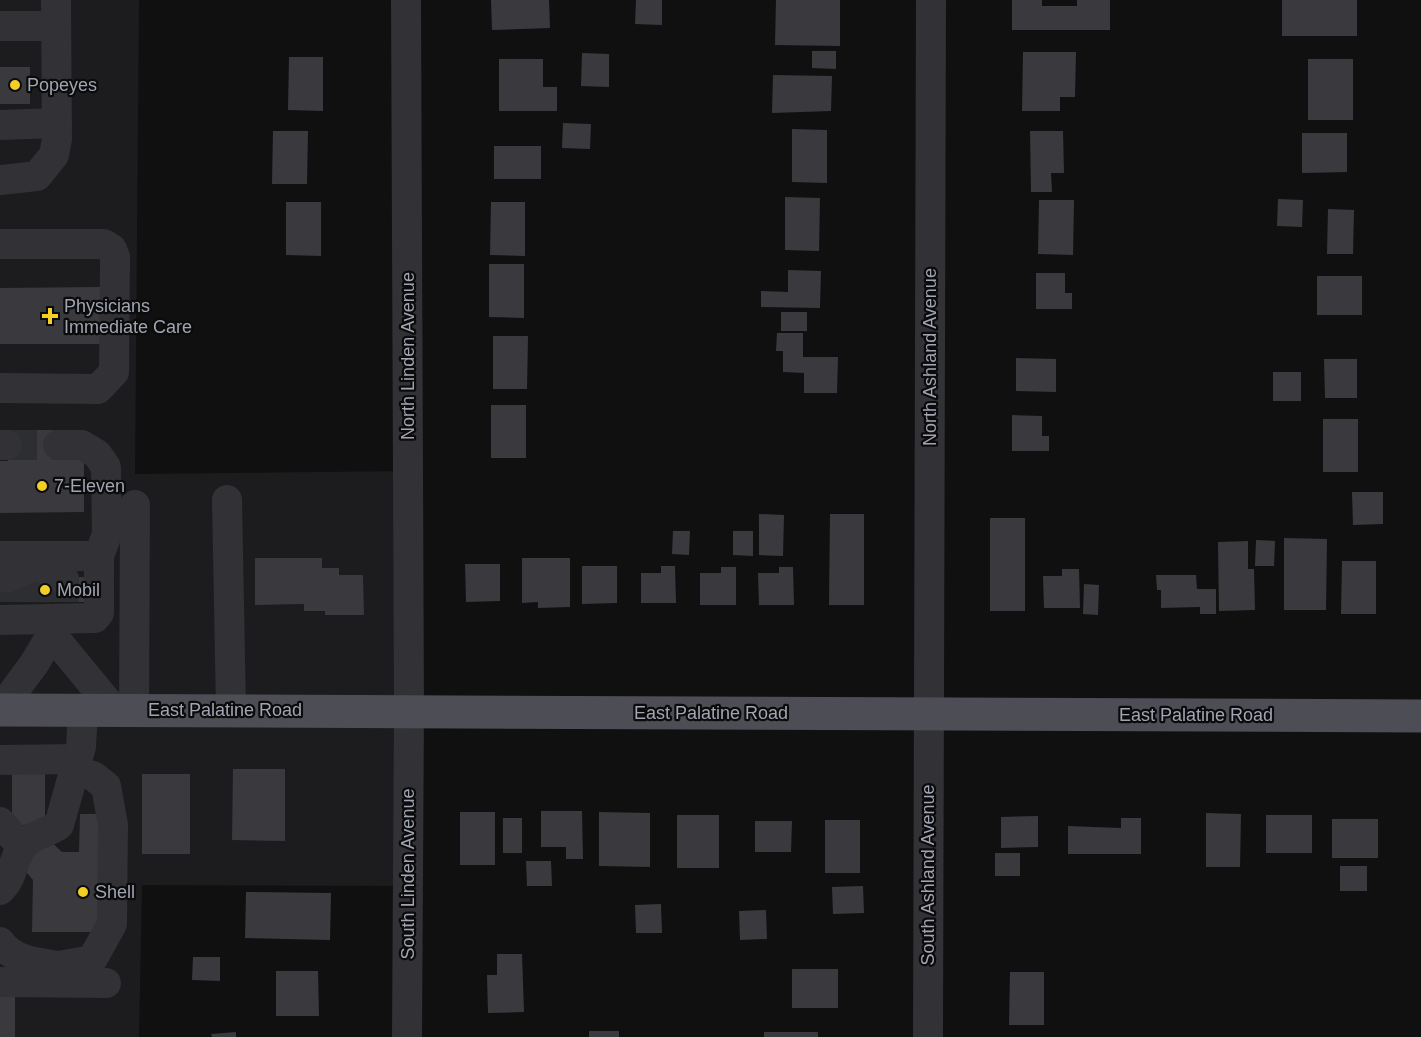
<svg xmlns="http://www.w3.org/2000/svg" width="1421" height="1037" font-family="Helvetica,sans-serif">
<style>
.built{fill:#1c1c1e}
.building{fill:#3a3a3e}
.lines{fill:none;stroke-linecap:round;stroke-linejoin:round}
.minor-tunnel{stroke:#2d2e31;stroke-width:30;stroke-dasharray:30 15;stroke-linecap:butt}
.minor{stroke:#313136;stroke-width:30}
.major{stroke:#4d4d55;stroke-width:33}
.poi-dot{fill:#f3ce27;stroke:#0b0b0c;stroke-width:2}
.labels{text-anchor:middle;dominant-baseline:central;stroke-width:4.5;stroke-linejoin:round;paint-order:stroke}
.poi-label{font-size:18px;fill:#a1a4b2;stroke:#0b0b0c;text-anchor:start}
.street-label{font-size:18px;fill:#a1a4b2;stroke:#0b0b0c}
</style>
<rect width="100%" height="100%" fill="#101011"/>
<!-- built -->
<polygon class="built" points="0,0 139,0 135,474 408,471 408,886 142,885 139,1037 0,1037"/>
<!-- building -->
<g class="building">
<polygon points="491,0 549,0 550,28 492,30"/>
<polygon points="636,0 662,0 662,25 635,24"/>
<polygon points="776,0 840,0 840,46 775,45"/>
<polygon points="1012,0 1042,0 1042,6 1077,6 1077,0 1110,0 1110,30 1012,30"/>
<rect x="1282" y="0" width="75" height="36"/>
<polygon points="812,51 836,51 836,69 812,68"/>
<polygon points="1023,52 1076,52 1075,97 1060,97 1060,111 1022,111"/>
<polygon points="582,53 609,54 609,87 581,86"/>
<polygon points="289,57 323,57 323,111 288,110"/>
<polygon points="499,59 543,59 543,87 557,87 557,111 499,111"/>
<rect x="1308" y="59" width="45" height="61"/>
<rect x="0" y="67" width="30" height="37"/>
<polygon points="773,75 832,76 831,111 772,113"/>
<polygon points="563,123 591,124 590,149 562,148"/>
<polygon points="792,129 827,130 827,183 792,182"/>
<polygon points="273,131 308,131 307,184 272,184"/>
<polygon points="1030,131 1063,131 1064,173 1051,173 1052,192 1031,192"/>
<polygon points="1302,133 1347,133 1347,172 1302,173"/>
<rect x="494" y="146" width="47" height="33"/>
<polygon points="785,197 820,198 819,251 785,250"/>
<polygon points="1278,199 1303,200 1302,227 1277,226"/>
<polygon points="1039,200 1074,200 1073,255 1038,254"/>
<polygon points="286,202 321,202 321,256 286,255"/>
<polygon points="491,202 525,202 525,256 490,255"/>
<polygon points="1328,209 1354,210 1353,254 1327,254"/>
<polygon points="489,264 524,264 524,318 489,317"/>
<polygon points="788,270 821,271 820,308 761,307 761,291 788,292"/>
<polygon points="1036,273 1065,273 1065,293 1072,293 1072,309 1036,309"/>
<rect x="1317" y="276" width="45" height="39"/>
<polygon points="100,287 100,344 0,344 0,288"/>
<rect x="781" y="312" width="26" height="19"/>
<polygon points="777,333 803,333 803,357 838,357 837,393 804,393 804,373 783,372 783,351 776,351"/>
<polygon points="493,336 528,336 527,389 493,389"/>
<polygon points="1016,358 1056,359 1056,392 1016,391"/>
<polygon points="1324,359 1357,359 1357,398 1325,398"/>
<rect x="1273" y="372" width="28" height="29"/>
<rect x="491" y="405" width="35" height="53"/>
<polygon points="1012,415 1042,416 1042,436 1049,436 1049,451 1012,451"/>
<rect x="1323" y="419" width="35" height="53"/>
<polygon points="7,430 61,430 84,460 84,512 0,513 0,461 8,461"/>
<polygon points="1352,492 1383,492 1383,524 1353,525"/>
<polygon points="759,514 784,515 783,556 759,555"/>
<polygon points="830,514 864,514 864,605 829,605"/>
<rect x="990" y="518" width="35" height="93"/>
<polygon points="673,531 690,531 689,555 672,554"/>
<polygon points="733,531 753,531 753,556 733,555"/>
<polygon points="1284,538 1327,539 1326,610 1284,610"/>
<polygon points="1256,540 1275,541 1274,566 1255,566"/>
<polygon points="1248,541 1248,569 1254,569 1255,610 1219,611 1218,542"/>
<polygon points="255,558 322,558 322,568 339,568 339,575 363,575 364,615 325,615 325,611 304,611 304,604 255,605"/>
<polygon points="522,558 570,558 570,607 538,608 538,602 522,603"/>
<polygon points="1342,561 1376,561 1376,614 1341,614"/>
<polygon points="465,564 500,564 500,601 466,602"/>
<polygon points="582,566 617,566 617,603 582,604"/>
<polygon points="661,566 675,566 676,603 641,603 641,573 661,573"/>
<polygon points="721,567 736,567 736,605 700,605 700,573 721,573"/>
<polygon points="779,567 793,567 794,605 759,605 758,573 779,573"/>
<polygon points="1062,569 1079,569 1080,608 1044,608 1043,576 1062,576"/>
<polygon points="1156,575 1196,575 1197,589 1216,589 1216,614 1200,614 1200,607 1161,608 1161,590 1157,590"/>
<polygon points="89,577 89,602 0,602 0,578"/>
<polygon points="1084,584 1099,585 1098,615 1083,614"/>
<rect x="12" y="766" width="33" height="59"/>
<polygon points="233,769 285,769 285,841 232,840"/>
<rect x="142" y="774" width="48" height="80"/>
<polygon points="541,811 582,811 583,859 566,859 566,847 541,847"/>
<rect x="460" y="812" width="35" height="53"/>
<polygon points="599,812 650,813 650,867 599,866"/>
<polygon points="1206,813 1241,814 1240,867 1206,867"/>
<polygon points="80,814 103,814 103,932 32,932 33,880 21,866 48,839 62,852 79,852"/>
<rect x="677" y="815" width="42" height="53"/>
<rect x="1266" y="815" width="46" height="38"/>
<polygon points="1038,816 1038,847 1001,848 1001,817"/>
<rect x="503" y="818" width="19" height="35"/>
<polygon points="1121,818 1141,818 1141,854 1068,854 1068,826 1121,828"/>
<rect x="1332" y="819" width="46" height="39"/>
<rect x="825" y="820" width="35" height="53"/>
<polygon points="755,821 792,821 791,852 755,852"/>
<rect x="995" y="853" width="25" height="23"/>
<polygon points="526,861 551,861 552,886 527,886"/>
<rect x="1340" y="866" width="27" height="25"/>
<polygon points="863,886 864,913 833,914 832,887"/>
<polygon points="246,892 331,893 330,940 245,938"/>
<polygon points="661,904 662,933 636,933 635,905"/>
<polygon points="766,910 767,939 740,940 739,911"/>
<polygon points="497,954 522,954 524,1012 488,1013 487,975 497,975"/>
<polygon points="193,957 220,957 220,981 192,980"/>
<rect x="792" y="969" width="46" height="39"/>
<polygon points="276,971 318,971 319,1016 276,1016"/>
<polygon points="1010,972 1044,972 1044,1025 1009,1025"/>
<rect x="0" y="991" width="15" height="46"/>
<rect x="589" y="1031" width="30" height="6"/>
<polygon points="236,1032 236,1037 212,1037 211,1034"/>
<rect x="764" y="1032" width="54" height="5"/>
</g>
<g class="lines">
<!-- minor-tunnel -->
<g class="minor-tunnel">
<polyline points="7,445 58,445"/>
<polyline points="7,578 7,602"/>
<polyline points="64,579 64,602"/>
<polyline points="35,602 36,578"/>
</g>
<!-- minor -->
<g class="minor">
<polyline points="406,0 409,711 407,1037"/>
<polyline points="0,26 56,26"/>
<polyline points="0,125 57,123"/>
<polyline points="0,180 37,176 54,155 57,139 56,0"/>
<polyline points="0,244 104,244 112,249 115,257 114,372 98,389 0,388"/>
<polyline points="0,445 7,445"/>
<polyline points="58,445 82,445 97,454 106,467 107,534 99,556"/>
<polyline points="227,500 231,710"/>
<polyline points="0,556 99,556 99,613 95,618 0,620"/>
<polyline points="7,578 35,565 64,579"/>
<polyline points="53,620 53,632 58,642 114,710"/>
<polyline points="0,710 34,664 53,632"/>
<polyline points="134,710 135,505"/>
<polyline points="0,760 76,759"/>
<polyline points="0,822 22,847"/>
<path d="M0,890C13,879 12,861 22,847C31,835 47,833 59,825L81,747L83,710"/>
<path d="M0,942C13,961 38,963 59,966V973"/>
<polyline points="59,966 92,960 112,924 113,825 106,786 93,776 73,770"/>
<polyline points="0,982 106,983"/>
<polyline points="928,1037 931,0"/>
</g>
<!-- major -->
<polyline class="major" points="0,710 1421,716"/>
</g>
<!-- markers -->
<g class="poi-dot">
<circle cx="15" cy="85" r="6"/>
<path d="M47 307h6v6h6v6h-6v6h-6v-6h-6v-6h6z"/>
<circle cx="42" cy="486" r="6"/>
<circle cx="45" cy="590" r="6"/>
<circle cx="83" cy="892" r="6"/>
</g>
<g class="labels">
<!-- poi labels -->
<g class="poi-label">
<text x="27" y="85">Popeyes</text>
<text x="64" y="306">Physicians<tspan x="64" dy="21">Immediate Care</tspan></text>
<text x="54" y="486">7-Eleven</text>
<text x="57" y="590">Mobil</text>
<text x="95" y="892">Shell</text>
</g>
<!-- street labels -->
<g class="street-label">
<text transform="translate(408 356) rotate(-90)">North Linden Avenue</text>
<text transform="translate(930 357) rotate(-90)">North Ashland Avenue</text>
<text x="225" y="710">East Palatine Road</text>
<text x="711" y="713">East Palatine Road</text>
<text x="1196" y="715">East Palatine Road</text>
<text transform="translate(408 874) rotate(-90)">South Linden Avenue</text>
<text transform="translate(928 875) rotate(-90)">South Ashland Avenue</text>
</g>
</g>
</svg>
